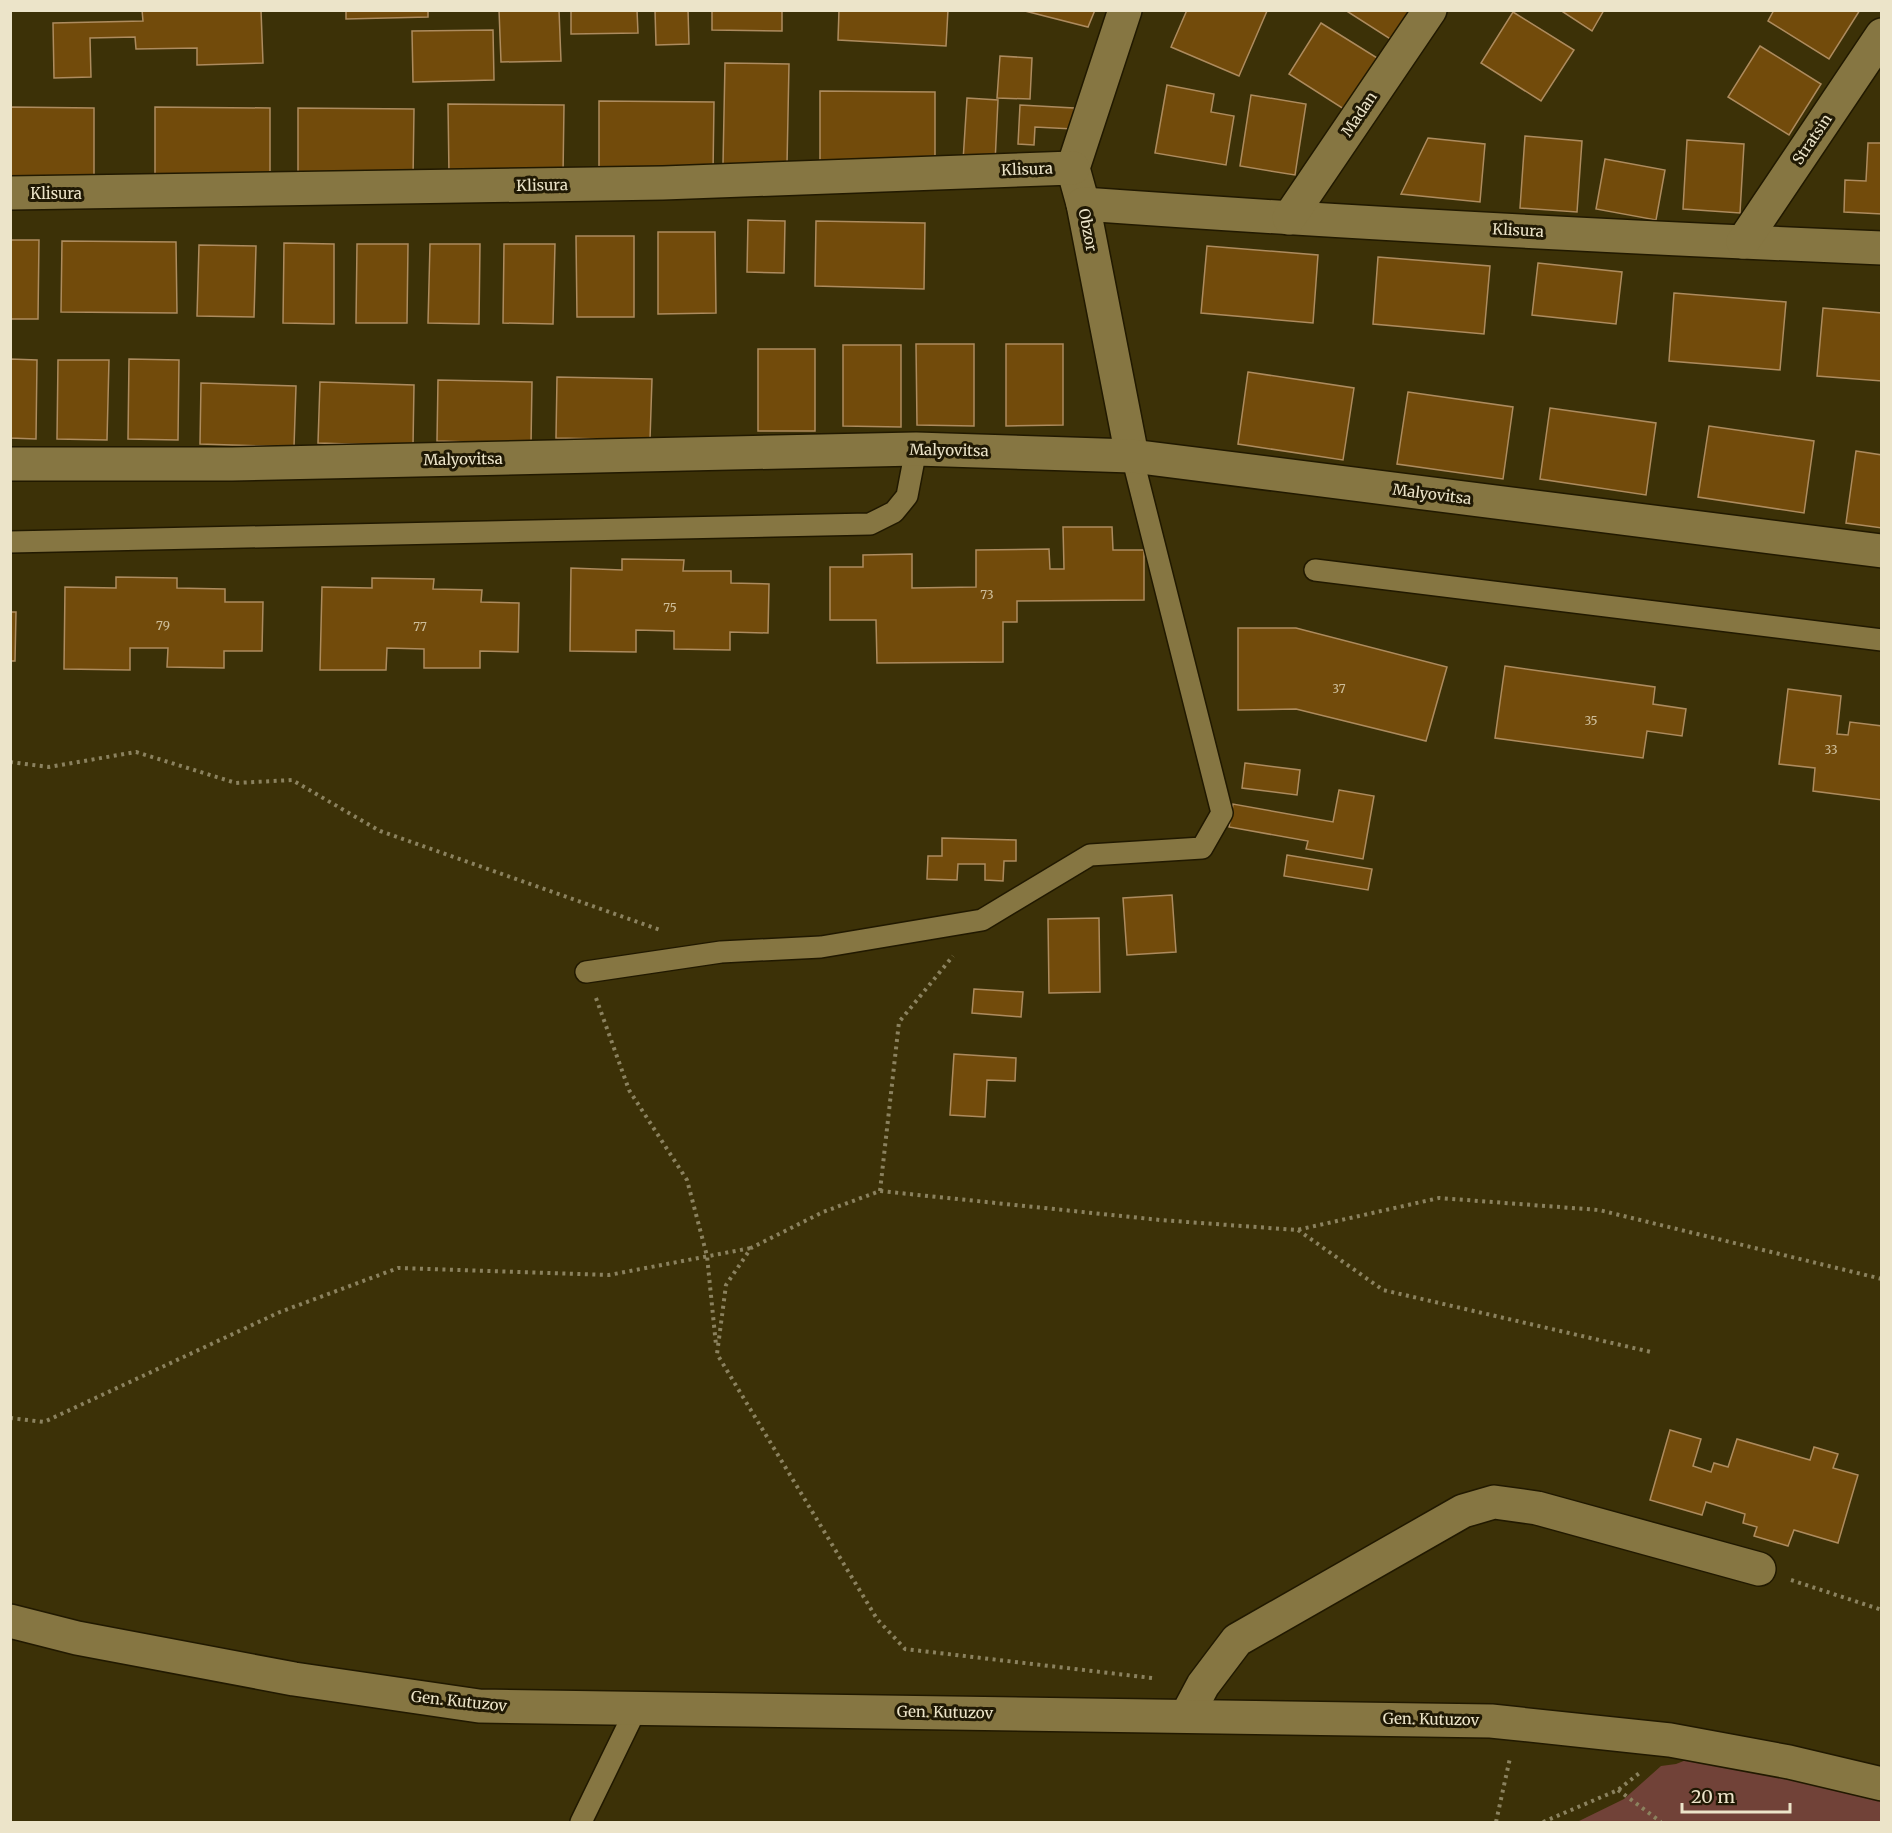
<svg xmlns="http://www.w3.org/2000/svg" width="1892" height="1833" font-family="Merriweather,serif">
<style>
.green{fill:#714238}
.building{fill:#724b0b;stroke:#ad8b5e;stroke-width:1.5}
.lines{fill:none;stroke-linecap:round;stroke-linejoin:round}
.lane-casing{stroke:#211900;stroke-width:24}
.street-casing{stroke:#211900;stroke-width:36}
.secondary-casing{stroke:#211900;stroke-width:36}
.path{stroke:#8b825f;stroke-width:4;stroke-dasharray:3 4.5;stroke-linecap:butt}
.lane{stroke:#867642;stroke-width:21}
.street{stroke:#867642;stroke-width:33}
.secondary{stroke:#867642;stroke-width:33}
.labels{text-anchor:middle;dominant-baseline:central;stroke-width:6;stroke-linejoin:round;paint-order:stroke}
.number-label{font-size:12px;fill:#cebe9a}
.street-label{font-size:15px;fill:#ece4c9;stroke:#201904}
</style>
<rect width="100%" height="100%" fill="#3c3107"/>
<!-- green -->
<polygon class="green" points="1714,1749 1881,1784 1881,1822 1577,1822 1624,1799 1661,1766 1676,1764"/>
<!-- building -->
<g class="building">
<polygon points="142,10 261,10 263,63 197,65 197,48 136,49 135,37 90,38 91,77 54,78 53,23 143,21"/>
<polygon points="346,10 428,10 428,17 346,19"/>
<polygon points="499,10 559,10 561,61 501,62"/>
<polygon points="571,10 637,10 638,33 571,34"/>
<polygon points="655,10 688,10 689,44 656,45"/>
<polygon points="712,10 782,10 782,31 712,30"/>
<polygon points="839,10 948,10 946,46 838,40"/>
<polygon points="1021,10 1095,10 1088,27"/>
<polygon points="1187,10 1267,11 1239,76 1171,47"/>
<polygon points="1345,10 1415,10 1395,42"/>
<polygon points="1560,10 1604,10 1592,31"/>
<polygon points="1774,10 1860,10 1829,59 1768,21"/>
<polygon points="1513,12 1574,50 1541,101 1481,63"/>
<polygon points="1321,23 1382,61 1350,113 1289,74"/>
<polygon points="493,30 494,80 413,82 412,31"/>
<polygon points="1760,46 1821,84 1789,135 1728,97"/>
<polygon points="1000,56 1032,58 1030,99 997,98"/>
<polygon points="725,63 789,64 787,165 723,164"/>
<polygon points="1167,85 1214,94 1211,112 1234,116 1226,165 1155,153"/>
<polygon points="820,91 935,92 935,163 820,163"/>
<polygon points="1251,95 1306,104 1295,175 1240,166"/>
<polygon points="967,98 998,100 995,163 963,161"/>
<polygon points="599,101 714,102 713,174 599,173"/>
<polygon points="448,104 564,105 563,176 449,175"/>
<polygon points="1020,105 1074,108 1073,129 1035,127 1034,145 1018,144"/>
<polygon points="10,107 94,108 94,180 10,179"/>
<polygon points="155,107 270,108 270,179 155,179"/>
<polygon points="298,108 414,109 413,180 298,179"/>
<polygon points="1525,136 1582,141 1577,212 1520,208"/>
<polygon points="1428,138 1485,144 1480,202 1401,194"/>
<polygon points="1687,140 1744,144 1740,213 1683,209"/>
<polygon points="1868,143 1882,143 1882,214 1844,212 1845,180 1866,181"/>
<polygon points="1605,159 1665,170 1656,220 1596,209"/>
<polygon points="748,220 785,221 784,273 747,272"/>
<polygon points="816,221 925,223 924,289 815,286"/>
<polygon points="658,232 715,232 716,313 658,314"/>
<polygon points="576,236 634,236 634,317 577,317"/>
<polygon points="10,240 39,240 38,319 10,319"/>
<polygon points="62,241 176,242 177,313 61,312"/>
<polygon points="284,243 334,244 334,324 283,323"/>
<polygon points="357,244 408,244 407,323 356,323"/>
<polygon points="430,244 480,244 479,324 428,323"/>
<polygon points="504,244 555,244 553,324 503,323"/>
<polygon points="199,245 256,246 254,317 197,316"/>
<polygon points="1207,246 1318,255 1313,323 1201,313"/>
<polygon points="1378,257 1490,266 1484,334 1373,324"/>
<polygon points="1538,263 1622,272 1616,324 1532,315"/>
<polygon points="1674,293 1786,302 1780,370 1669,361"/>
<polygon points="1823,308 1882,313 1882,381 1817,376"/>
<polygon points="916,344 974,344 974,426 917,425"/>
<polygon points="1006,344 1063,344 1063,425 1006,426"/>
<polygon points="843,345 901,345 901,427 843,426"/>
<rect x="758" y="349" width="57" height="82"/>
<polygon points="10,359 37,360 36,439 10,438"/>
<polygon points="129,359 179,360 178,440 128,439"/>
<polygon points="58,360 109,360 107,440 57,439"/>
<polygon points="1248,372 1354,388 1343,460 1238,444"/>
<polygon points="557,377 652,379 650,440 556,438"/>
<polygon points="438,380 532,382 531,444 437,441"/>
<polygon points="320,382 414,385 413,446 318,443"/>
<polygon points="201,383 296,386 294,447 200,444"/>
<polygon points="1408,392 1513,407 1503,479 1397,464"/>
<polygon points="1550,408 1656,423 1646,495 1540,479"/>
<polygon points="1709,426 1814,441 1804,513 1698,497"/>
<polygon points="1856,451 1882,455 1882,528 1846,523"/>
<polygon points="1063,527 1112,527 1113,550 1144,550 1144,600 1017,601 1017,622 1003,622 1003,662 877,663 876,620 830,620 830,567 863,567 863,555 912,554 912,588 976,587 976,550 1049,549 1050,569 1064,569"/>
<polygon points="622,559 684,560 683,571 731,571 731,583 769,584 768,633 730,632 730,650 674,649 674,631 636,630 636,652 570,651 571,568 622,570"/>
<polygon points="116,577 177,578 177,588 225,589 225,602 263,602 262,651 224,651 224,668 167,667 168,648 130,648 130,670 64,669 65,587 116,588"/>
<polygon points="372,578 434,579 433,589 482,590 481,602 519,603 518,652 480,651 480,668 424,668 424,649 387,648 386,670 320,670 322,587 372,588"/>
<polygon points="10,612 16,612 15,661 10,661"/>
<polygon points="1238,628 1296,628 1447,667 1426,741 1296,709 1238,710"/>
<polygon points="1505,666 1655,687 1653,704 1686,709 1682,736 1647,731 1643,758 1495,738"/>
<polygon points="1788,689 1841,696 1837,734 1848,735 1850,722 1882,726 1882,800 1813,791 1815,768 1779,764"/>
<polygon points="1245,763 1300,770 1297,795 1242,788"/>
<polygon points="1339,790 1374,796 1363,859 1306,849 1308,841 1229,827 1233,804 1333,822"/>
<polygon points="942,838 1016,840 1016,861 1004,861 1003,881 985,880 985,864 958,864 957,880 927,879 928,856 942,856"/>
<polygon points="1287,855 1372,869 1368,890 1284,876"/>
<polygon points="1172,895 1176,952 1127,955 1123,898"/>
<polygon points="1099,918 1100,992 1049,993 1048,919"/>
<polygon points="974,989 1023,992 1021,1017 972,1013"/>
<polygon points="954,1054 1016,1058 1015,1081 987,1080 985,1117 950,1115"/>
<polygon points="1670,1430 1701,1439 1693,1466 1711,1472 1714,1463 1728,1467 1737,1439 1810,1460 1814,1447 1838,1454 1833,1468 1858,1475 1838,1543 1794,1530 1788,1546 1754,1536 1757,1527 1743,1523 1745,1514 1706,1502 1702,1515 1650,1500"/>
</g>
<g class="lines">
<defs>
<g id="lane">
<polyline points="10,542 870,524 894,512 907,496 916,449"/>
<polyline points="1315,570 1882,640"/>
<polyline points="586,972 721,952 821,947 982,920 1090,855 1202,848 1222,813 1132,456"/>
<polyline points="581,1822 637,1707"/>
</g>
<g id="street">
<polyline points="1125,10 1073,168 1083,204 1132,456"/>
<polyline points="10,193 663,183 1073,168"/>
<path d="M1083,204C1349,223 1615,237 1882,248"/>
<polyline points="1289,218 1430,10"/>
<polyline points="1743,242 1882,35"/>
<polyline points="10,464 232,464 916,449 1132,456 1882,551"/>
<polyline points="1187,1715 1203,1685 1237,1640 1463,1511 1494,1502 1537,1508 1759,1569"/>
</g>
<polyline id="secondary" points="10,1621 77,1638 294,1679 479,1706 1491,1721 1670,1740 1789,1762 1882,1784"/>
</defs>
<!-- lane casing -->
<use href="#lane" class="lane-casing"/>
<!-- street casing -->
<use href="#street" class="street-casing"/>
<!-- secondary casing -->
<use href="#secondary" class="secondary-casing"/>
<!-- path -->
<g class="path">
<polyline points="10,762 49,767 136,752 236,783 292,780 380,831 660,930"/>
<polyline points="596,998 629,1090 687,1180 707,1256 716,1345"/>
<polyline points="880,1191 899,1022 953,956"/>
<polyline points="1298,1230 1383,1290 1651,1352"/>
<polyline points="10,1418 44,1422 280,1312 398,1268 609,1275 751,1248"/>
<polyline points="1791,1580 1882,1610"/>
<polyline points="1152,1678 905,1649 877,1619 717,1354 726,1285 751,1248 823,1212 880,1191 1160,1220 1297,1230 1439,1198 1599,1210 1882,1279"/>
<polyline points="1618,1790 1661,1822"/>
<polyline points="1496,1822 1510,1758"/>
<polyline points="1543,1822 1618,1790 1642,1771"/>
</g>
<!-- lane -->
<use href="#lane" class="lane"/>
<!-- street -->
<use href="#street" class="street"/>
<!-- secondary -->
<use href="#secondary" class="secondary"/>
</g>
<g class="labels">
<!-- number labels -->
<g class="number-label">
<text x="987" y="594">73</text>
<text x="670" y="607">75</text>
<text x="163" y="625">79</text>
<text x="420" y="626">77</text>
<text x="1339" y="688">37</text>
<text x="1591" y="720">35</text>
<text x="1831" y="749">33</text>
</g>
<!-- street labels -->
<g class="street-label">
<text transform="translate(1359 114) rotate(-56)">Madan</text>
<text transform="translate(1812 139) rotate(-56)">Stratsin</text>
<text transform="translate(1027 169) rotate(-2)">Klisura</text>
<text transform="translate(542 185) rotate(-1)">Klisura</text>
<text x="56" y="193">Klisura</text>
<text transform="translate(1088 230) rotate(79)">Obzor</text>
<text transform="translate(1518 230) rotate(3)">Klisura</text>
<text transform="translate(949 450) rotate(1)">Malyovitsa</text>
<text transform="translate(463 459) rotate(-1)">Malyovitsa</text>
<text transform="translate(1432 494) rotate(7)">Malyovitsa</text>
<text transform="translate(459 1701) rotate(6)">Gen. Kutuzov</text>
<text transform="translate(945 1712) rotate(1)">Gen. Kutuzov</text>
<text transform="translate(1431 1719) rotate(1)">Gen. Kutuzov</text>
</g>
</g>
<!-- border -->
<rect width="1892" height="1833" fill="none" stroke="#ece4c9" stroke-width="24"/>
<!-- scale -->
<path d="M1682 1803v9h108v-9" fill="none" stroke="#ece4c9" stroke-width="3"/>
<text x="1691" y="1803" font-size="18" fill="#ece4c9" stroke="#201904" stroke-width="4.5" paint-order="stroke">20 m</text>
</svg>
